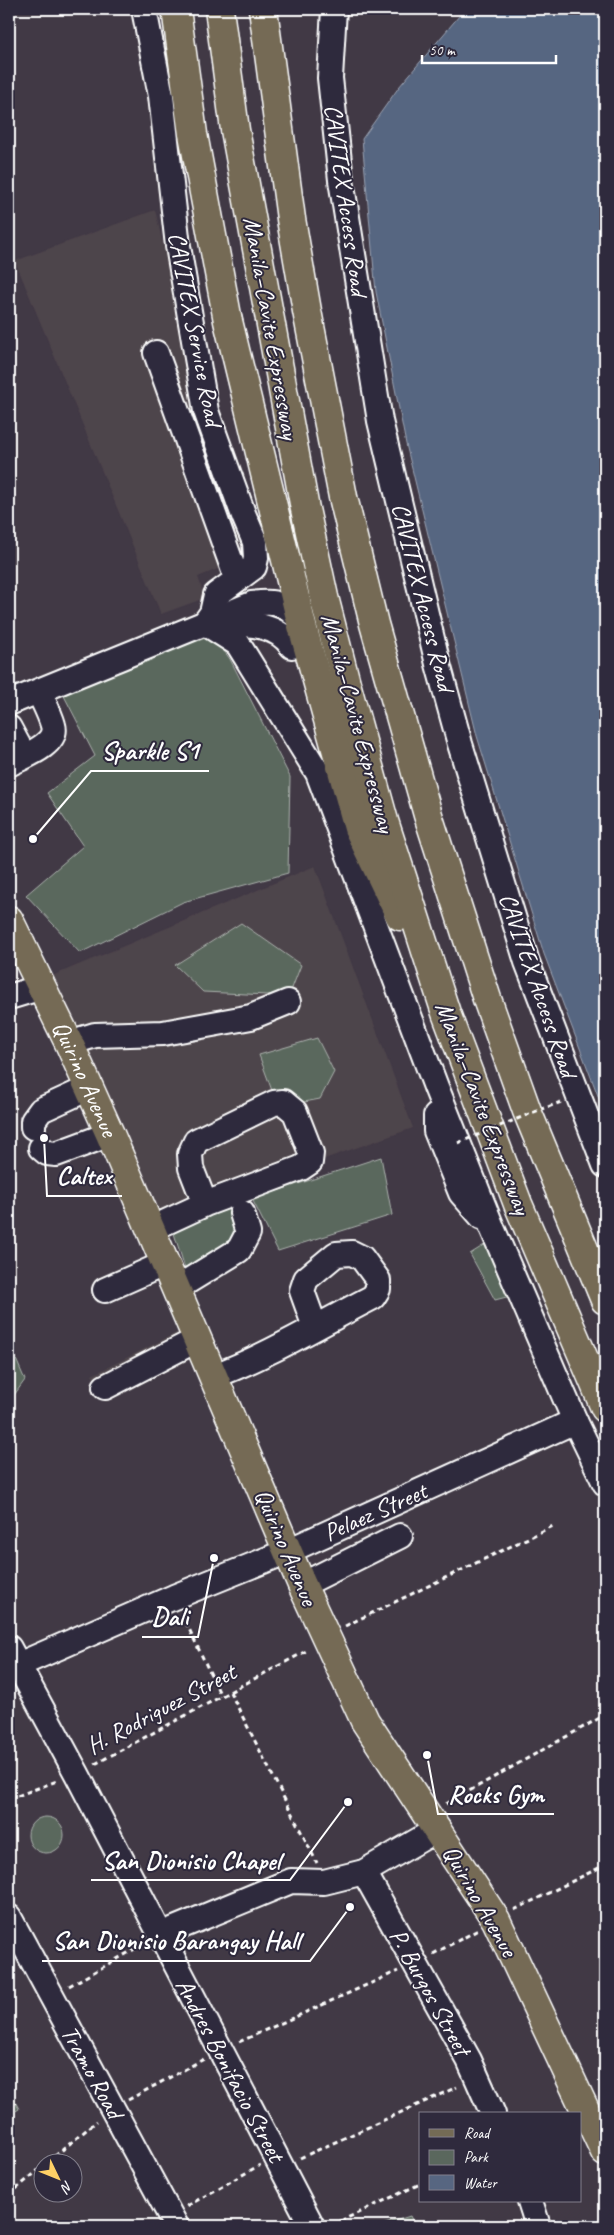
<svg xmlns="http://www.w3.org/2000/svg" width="614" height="2235" font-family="Caveat,sans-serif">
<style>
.built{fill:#4e444b}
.green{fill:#5a675d;stroke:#acb3ae}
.water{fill:#576681;stroke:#9aa3b3}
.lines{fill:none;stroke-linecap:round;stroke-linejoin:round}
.minor-casing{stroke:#fff;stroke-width:28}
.major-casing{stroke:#fff;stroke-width:31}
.highway-casing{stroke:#fff;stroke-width:31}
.path{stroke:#fff;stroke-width:3;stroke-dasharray:5 4;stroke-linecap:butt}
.minor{stroke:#2f2a3d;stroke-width:24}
.major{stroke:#746b55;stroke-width:28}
.highway{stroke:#746b55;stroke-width:28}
.path-bridge{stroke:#fff;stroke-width:3;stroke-dasharray:5 4;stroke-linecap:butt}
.labels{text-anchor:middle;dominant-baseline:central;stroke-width:4;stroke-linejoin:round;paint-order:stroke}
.street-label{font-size:25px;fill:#fff;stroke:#2f2a3d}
.leader{fill:none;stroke:#fff;stroke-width:2}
.callout-dot{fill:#fff;stroke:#2f2a3d;stroke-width:2}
.callout-label{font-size:26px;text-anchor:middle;font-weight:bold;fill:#fff;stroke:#2f2a3d;stroke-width:4;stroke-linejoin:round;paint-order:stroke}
</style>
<rect width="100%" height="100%" fill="#413945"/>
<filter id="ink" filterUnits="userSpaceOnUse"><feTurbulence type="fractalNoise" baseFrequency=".02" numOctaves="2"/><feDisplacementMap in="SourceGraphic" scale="10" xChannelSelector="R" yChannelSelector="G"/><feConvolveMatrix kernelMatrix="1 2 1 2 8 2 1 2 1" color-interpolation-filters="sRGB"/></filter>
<g filter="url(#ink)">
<!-- built -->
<g class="built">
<polygon points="155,210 200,404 244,558 198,577 205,598 161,614 15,261"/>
<polygon points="315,866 413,1128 152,1219 52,976"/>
<polygon points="178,1332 191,1359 106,1402 92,1375"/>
</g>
<!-- green -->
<g class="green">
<polygon points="210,632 230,659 290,777 288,873 183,902 80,953 26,895 83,846 47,793 95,756 62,692"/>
<polygon points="241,923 301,965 289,996 203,992 175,965"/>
<polygon points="317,1038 334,1072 320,1099 278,1107 259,1055"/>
<polygon points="381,1157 392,1215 278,1251 252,1199"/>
<polygon points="226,1205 240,1229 232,1246 185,1268 171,1224"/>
<polygon points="483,1221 518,1294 495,1300 470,1254 486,1244 476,1224"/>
<polygon points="9,1326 14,1340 9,1343 25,1380 9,1402"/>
<circle cx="46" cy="1835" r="18"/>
<polygon points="9,2090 19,2109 9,2115"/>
<polygon points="410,2216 415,2226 379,2226"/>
</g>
<!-- water -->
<polygon class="water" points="465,9 605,9 605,1114 544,954 477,736 406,444 376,292 362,139 399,87"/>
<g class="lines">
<defs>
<g id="minor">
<polyline points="144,9 161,96 178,246 206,411 244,516 255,542 256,558 254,567 216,595 212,613 205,623"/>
<polyline points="334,9 330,78 341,180 380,421 438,664 460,744 527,962 605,1165"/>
<polyline points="156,353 237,579"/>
<polyline points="205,623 238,644 318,773 436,1087 493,1230 575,1421 605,1483"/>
<path d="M214,623C242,624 274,621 292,646"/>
<path d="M9,703L252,604C268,602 281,601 293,613"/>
<polyline points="9,728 24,756"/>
<path d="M9,764C22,757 59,745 53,725C50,714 44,703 39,692"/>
<polyline points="9,997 42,987"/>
<polyline points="69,1043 95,1035 163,1033 251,1017 288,1002"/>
<polyline points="436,1116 436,1131 461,1193 482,1217"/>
<polyline points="33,1127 33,1121 41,1110 89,1088"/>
<polyline points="41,1148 47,1153 56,1154 110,1134"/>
<polyline points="151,1229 205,1204 301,1168 310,1162 311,1153 295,1112 283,1102 274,1103 196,1141 190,1154 191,1168 205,1204"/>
<polyline points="177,1288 239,1250 248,1233 242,1213"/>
<polyline points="105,1290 166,1263"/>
<path d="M214,1376C268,1356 322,1323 373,1297L378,1289V1280L362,1258L352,1253L336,1254L306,1279L302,1291L315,1327"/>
<polyline points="105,1387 198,1339"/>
<polyline points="302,1585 400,1536"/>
<polyline points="9,1648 77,1774 312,2226"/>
<polyline points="9,1669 174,1597 288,1551 575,1421"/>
<polyline points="364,1872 469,2060 493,2114"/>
<polyline points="9,1917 176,2226"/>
<polyline points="160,1935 291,1881 324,1882 364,1872 438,1829"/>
<polyline points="530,2201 538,2226"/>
</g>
<g id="major">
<path id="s1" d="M9,920L69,1043L110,1134L302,1585L365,1721L496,1920L605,2152"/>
</g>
<g id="highway">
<polyline points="176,9 193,134 228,321 302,626 358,828 400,916"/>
<polyline points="219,9 235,130 305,509 324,597 346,683 384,821 446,1013 518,1204 605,1408"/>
<polyline points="263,9 291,219 307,311 343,497 374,624 428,815 487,999 527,1111 605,1300"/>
</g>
</defs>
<!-- minor casing -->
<use href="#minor" class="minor-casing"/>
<!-- major casing -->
<use href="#major" class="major-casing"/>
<!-- highway casing -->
<use href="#highway" class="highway-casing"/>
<!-- path -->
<g class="path">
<polyline points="548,1107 561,1102"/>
<polyline points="182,1614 221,1696"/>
<polyline points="345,1626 553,1526"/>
<polyline points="230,1692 317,1863"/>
<polyline points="95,1764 308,1650"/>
<polyline points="9,1799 57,1781"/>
<polyline points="446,1804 605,1715"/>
<polyline points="514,1910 605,1865"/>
<polyline points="433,1954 478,1930"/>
<polyline points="69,1986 142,1945"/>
<polyline points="239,2042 398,1971"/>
<polyline points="128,2100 204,2059"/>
<polyline points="300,2158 457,2087"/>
<polyline points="48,2162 97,2121"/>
<polyline points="9,2195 42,2167"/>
<polyline points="187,2206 260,2165"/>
<polyline points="332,2225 420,2184"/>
</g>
<!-- minor -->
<use href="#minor" class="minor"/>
<!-- major -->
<use href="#major" class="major"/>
<!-- highway -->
<use href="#highway" class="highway"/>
<!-- path-bridge -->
<polyline class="path-bridge" points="458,1143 544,1108"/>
</g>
</g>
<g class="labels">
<!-- street labels -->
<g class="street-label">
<text transform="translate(346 200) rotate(82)">CAVITEX Access Road</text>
<text transform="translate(271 328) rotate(80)">Manila–Cavite Expressway</text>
<text transform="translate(195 329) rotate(79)">CAVITEX Service Road</text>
<text transform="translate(423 597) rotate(76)">CAVITEX Access Road</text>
<text transform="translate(358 723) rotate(75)">Manila–Cavite Expressway</text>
<text transform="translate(538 985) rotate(71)">CAVITEX Access Road</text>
<text stroke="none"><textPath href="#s1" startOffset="176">Quirino Avenue</textPath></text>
<text transform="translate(483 1108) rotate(69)">Manila–Cavite Expressway</text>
<text transform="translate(375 1512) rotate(-24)">Pelaez Street</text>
<text transform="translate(286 1547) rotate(67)">Quirino Avenue</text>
<text transform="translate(161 1709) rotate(-28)">H. Rodriguez Street</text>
<text transform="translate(480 1901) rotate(60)">Quirino Avenue</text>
<text transform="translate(430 1992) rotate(61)">P. Burgos Street</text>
<text transform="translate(230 2070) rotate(62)">Andres Bonifacio Street</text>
<text transform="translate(92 2072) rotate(61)">Tramo Road</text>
</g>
</g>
<!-- callouts -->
<path class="leader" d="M33 839L91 771H209M44 1138L47 1196H122M214 1558L198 1637H142M427 1755L438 1814H554M348 1802L290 1880H91M350 1907L310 1961H42"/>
<g class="callout-dot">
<circle cx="33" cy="839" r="5"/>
<circle cx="44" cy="1138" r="5"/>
<circle cx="214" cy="1558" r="5"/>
<circle cx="427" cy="1755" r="5"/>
<circle cx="348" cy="1802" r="5"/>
<circle cx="350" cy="1907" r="5"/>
</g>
<g class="callout-label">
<text x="150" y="759">Sparkle S1</text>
<text x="84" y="1184">Caltex</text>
<text x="170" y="1625">Dali</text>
<text x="496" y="1803">Rocks Gym</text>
<text x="191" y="1869">San Dionisio Chapel</text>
<text x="176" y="1949">San Dionisio Barangay Hall</text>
</g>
<!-- margin -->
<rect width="614" height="2235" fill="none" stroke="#2f2a3d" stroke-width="30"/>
<rect x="15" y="15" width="584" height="2205" fill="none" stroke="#fff" stroke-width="2" filter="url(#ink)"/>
<!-- legend -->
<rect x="419" y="2112" width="162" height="90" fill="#2f2a3d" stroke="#827f8b"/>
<rect x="429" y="2129" width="25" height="8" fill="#746b55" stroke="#827f8b"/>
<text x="464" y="2138" font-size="15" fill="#ffffff">Road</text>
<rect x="429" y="2150" width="25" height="15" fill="#5a675d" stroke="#827f8b"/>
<text x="464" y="2162" font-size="15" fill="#ffffff">Park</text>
<rect x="429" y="2175" width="25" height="15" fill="#576681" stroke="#827f8b"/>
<text x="464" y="2188" font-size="15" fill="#ffffff">Water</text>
<!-- north arrow -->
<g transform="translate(58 2178) rotate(133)"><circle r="24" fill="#2f2a3d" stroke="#827f8b"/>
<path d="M0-4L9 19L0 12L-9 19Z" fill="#ffd166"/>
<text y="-8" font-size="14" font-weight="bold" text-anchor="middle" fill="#ffffff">N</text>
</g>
<!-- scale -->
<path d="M422 55v8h134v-8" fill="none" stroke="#ffffff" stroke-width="2.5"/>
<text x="429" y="55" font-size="15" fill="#ffffff" stroke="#2f2a3d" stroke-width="4" paint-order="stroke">50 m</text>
</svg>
